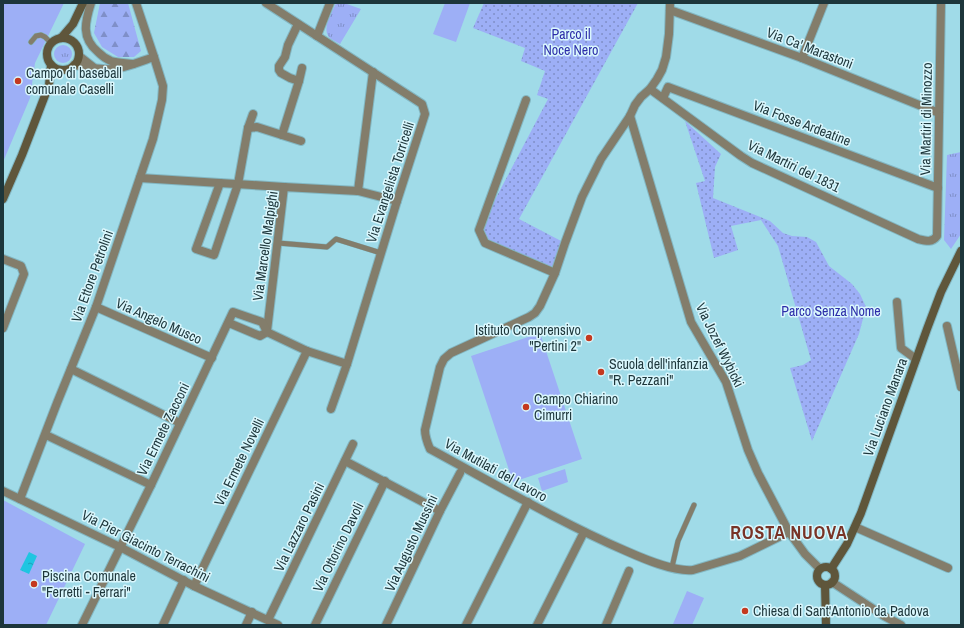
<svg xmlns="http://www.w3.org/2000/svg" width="964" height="628" font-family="'Archivo Narrow',sans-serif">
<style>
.grass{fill:url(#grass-tufts)}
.forest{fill:url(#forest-firs)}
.park{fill:url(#park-dots)}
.pitch{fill:#9daff6}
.water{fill:url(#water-ripples)}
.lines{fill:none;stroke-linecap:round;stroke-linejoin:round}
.lane-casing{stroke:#83b7c2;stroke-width:6}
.street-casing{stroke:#83b7c2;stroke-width:10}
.secondary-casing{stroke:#83b7c2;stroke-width:10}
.lane{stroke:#837d6b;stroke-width:5}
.street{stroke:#837d6b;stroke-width:8}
.secondary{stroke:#5f563b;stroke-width:8}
.poi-dot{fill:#c4391f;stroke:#daf7fd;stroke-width:1.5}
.labels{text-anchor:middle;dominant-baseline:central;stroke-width:3;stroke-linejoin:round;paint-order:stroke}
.park-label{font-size:14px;fill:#2c2da9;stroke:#daf7fd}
.street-label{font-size:14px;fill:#1d363b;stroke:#daf7fd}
.poi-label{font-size:14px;fill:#1d363b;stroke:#daf7fd;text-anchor:start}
.district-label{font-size:18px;font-weight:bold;letter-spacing:1px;fill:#783326;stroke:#daf7fd}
</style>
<defs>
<pattern id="grass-tufts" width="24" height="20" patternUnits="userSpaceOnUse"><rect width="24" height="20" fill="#9daff6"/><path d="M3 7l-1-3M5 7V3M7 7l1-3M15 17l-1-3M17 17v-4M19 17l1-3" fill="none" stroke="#7f8fc8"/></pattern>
<pattern id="forest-firs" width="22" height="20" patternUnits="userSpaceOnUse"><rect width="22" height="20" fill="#9daff6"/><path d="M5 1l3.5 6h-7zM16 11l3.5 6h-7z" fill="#7f8fc8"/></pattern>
<pattern id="park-dots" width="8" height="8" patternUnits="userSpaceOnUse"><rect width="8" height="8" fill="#9daff6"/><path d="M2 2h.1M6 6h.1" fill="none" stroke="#7f8fc8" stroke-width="1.8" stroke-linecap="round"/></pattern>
<pattern id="water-ripples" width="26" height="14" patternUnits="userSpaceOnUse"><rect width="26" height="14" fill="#1fc5e1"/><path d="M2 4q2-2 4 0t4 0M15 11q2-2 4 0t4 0" fill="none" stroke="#1ba1b8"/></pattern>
</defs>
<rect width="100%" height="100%" fill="#a0dbe8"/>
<!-- grass -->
<g class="grass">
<path d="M336,3H344L361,9L340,44C337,42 334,41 331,39C320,30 332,13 336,3Z"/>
<circle cx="63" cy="54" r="9"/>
<polygon points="961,152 961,234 951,249 944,240 947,155"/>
</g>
<!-- forest -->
<polygon class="forest" points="100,3 128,3 141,51 134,57 118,57 102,47 94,33"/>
<!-- park -->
<g class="park">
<polygon points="484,3 638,3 519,219 565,243 555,273 485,243 479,230 548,99 537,95 545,71 521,61 525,48 473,28"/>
<polygon points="685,121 721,154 715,167 713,198 770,221 783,233 792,236 807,237 816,242 829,266 852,284 860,294 866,307 859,334 812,441 790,368 803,365 811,360 778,246 761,220 731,226 738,250 714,258 696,183 705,181"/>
</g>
<!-- pitch -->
<g class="pitch">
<polygon points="3,3 64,3 35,63 30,98 3,162"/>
<polygon points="445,3 470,3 456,42 433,34"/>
<polygon points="540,333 582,459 513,482 471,356"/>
<polygon points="565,469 568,482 542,491 538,478"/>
<polygon points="3,500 85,544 46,625 3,625"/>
<polygon points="687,591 704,598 692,625 674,625 673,624"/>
</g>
<!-- water -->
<polygon class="water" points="29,552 37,556 29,574 20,570"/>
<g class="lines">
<defs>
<g id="lane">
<polyline points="31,42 36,36 41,35 45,37 51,43"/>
<polyline points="278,243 327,247 336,239 381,253"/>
<polyline points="672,567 678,541 694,505"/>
</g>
<g id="street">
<path d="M91,3C85,22 81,38 98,52C101,55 106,59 111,61C117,63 126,63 133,64"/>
<polyline points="266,3 422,104 425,114 397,201 347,364 331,409"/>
<path d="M670,3L669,34L666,57L662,70L657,79L650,89L641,97L635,105L630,116L601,159L582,197L565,243L555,273L540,306L535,313L529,317L451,353L444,359L440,367L425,430C425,437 427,442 430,449C495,484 559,522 626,551C644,559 674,572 693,570L740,556L789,532"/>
<polyline points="670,10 802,58 939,113"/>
<polyline points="298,24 288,45 285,57 279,66 279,70 281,73 290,78 299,81"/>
<polyline points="317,36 330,3"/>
<polyline points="79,56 93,67"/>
<polyline points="802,58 824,3"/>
<path d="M74,65C87,67 100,70 112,69C127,68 141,61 154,57"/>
<path d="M650,89L741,156L752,163L918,239C926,241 932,243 937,236L941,3"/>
<polyline points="663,98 668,87 938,188"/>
<polyline points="526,100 479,230 485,243 555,273"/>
<polyline points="630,116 691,322 726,382 748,450 758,473 789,532 805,554 820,569"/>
<polyline points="248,128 257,127 282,135 299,81 302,68"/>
<polyline points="282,135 301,141"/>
<polyline points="140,178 284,187"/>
<polyline points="220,183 196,249 214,255 238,184 248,128 253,114"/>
<polyline points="358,191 373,72"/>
<polyline points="3,259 21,266 24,274 3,328"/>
<polyline points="897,302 901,348 916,359"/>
<polyline points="96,307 212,358"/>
<polyline points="229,323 260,336 267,332"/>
<polyline points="947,326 961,387"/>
<polyline points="267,331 284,187 358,191 397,201"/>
<polyline points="267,332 307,351 347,364"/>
<polyline points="71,369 180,423"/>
<polyline points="46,435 151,485"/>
<polyline points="345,461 440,511"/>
<polyline points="3,491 120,547 194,586 278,625"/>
<polyline points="20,499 57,403 96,307 153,139 162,100 163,86 154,57 136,3"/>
<polyline points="855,527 948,568"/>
<polyline points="832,582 884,616 901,625"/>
<polyline points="194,586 307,351"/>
<polyline points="268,620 353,444"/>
<polyline points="82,625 151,485 233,312 262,322 267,332"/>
<polyline points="163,625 184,580"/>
<polyline points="246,625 252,612"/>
<polyline points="315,625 385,481"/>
<polyline points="386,625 440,511 460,473"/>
<polyline points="466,625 528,502"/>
<polyline points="537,625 584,532"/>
<polyline points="606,625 629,571"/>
</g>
<g id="secondary">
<circle cx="63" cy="54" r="16"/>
<polyline points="61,38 73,24 83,3"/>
<polyline points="3,199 22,155 49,85 51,65"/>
<circle cx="826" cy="576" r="9"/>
<polyline points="831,569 847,544 861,513 927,329 941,292 961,251"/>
<polyline points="825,585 826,625"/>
</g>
</defs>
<!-- lane casing -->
<use href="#lane" class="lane-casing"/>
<!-- street casing -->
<use href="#street" class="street-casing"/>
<!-- secondary casing -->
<use href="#secondary" class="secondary-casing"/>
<!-- lane -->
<use href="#lane" class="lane"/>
<!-- street -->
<use href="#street" class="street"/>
<!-- secondary -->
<use href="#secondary" class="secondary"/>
</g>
<!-- markers -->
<g class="poi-dot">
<circle cx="18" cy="81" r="4"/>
<circle cx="589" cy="338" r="4"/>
<circle cx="601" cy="372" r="4"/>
<circle cx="526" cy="407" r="4"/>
<circle cx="34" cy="584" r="4"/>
<circle cx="745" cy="611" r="4"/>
</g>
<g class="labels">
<!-- park labels -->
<g class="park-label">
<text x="571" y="34">Parco il<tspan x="571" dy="16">Noce Nero</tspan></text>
<text x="831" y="311">Parco Senza Nome</text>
</g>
<!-- street labels -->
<g class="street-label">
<text transform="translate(810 48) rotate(21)">Via Ca' Marastoni</text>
<text transform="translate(926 119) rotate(-89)">Via Martiri di Minozzo</text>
<text transform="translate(802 123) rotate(21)">Via Fosse Ardeatine</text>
<text transform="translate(794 166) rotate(26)">Via Martiri del 1831</text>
<text transform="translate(390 182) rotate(-72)">Via Evangelista Torricelli</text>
<text transform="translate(265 246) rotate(-82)">Via Marcello Malpighi</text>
<text transform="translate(92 276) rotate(-70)">Via Ettore Petrolini</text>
<text transform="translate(159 321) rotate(24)">Via Angelo Musco</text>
<text transform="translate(720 345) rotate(64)">Via Jozef Wybicki</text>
<text transform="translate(885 407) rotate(-70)">Via Luciano Manara</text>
<text transform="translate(163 429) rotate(-64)">Via Ermete Zacconi</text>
<text transform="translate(239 462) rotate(-64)">Via Ermete Novelli</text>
<text transform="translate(496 470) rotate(29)">Via Mutilati del Lavoro</text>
<text transform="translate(299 527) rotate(-64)">Via Lazzaro Pasini</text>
<text transform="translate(411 543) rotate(-65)">Via Augusto Mussini</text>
<text transform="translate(146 546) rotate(27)">Via Pier Giacinto Terrachini</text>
<text transform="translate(338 547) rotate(-64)">Via Ottorino Davoli</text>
</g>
<!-- poi labels -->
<g class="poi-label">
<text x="26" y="73">Campo di baseball<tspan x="26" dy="16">comunale Caselli</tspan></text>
<text x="581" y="330" text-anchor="end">Istituto Comprensivo<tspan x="581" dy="16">"Pertini 2"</tspan></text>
<text x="609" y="364">Scuola dell'infanzia<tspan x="609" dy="16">"R. Pezzani"</tspan></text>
<text x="534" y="399">Campo Chiarino<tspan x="534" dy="16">Cimurri</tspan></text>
<text x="42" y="576">Piscina Comunale<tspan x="42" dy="16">"Ferretti - Ferrari"</tspan></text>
<text x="753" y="611">Chiesa di Sant'Antonio da Padova</text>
</g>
<!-- district labels -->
<g class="district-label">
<text x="789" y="532">ROSTA NUOVA</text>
</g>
</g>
<!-- border -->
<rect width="964" height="628" fill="none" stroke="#1d363b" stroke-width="8"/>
</svg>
